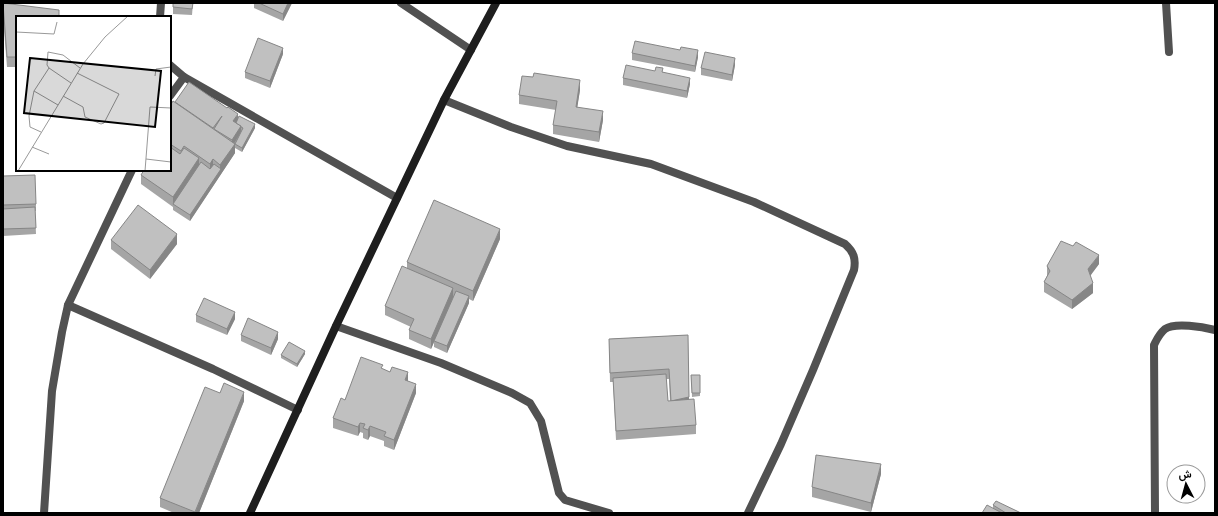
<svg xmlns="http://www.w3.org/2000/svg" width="1218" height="516" font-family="Karla,Vazirmatn,sans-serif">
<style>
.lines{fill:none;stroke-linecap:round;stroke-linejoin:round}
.lane{stroke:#515151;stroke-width:8}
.street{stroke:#515151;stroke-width:8}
.secondary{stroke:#1e1e1e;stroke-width:8}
.wall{fill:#a5a5a5;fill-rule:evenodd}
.shaded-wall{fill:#868686}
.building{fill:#c0c0c0;stroke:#868686}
.inset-road{fill:none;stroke:#999;stroke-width:1}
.view{fill:#000;fill-opacity:0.15;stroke:#000;stroke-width:2}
.inset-edge{fill:none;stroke:#000;stroke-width:2}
</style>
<rect width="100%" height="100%" fill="#fff"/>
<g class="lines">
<!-- lane -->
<g class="lane">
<polyline points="401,3 471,50"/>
<polyline points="160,17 161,3"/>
<polyline points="170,65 184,77 170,96"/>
<polyline points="184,77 397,198"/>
<polyline points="68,305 213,369 298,410"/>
<polyline points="44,513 52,391 62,332 68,305 132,170"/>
</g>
<!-- street -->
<g class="street">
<polyline points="1166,3 1169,52"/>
<path d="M444,100L511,127L567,146L651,164L754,202L845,244C854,252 856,259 854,270L813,370L781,444L748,513"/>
<polyline points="336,326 441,363 512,393 530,403 541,421 559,493 565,500 609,513"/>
<path d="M1155,513L1154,345C1157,339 1159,334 1165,329C1175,322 1203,327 1215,330"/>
</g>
<!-- secondary -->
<polyline class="secondary" points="250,513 336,326 444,100 496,3"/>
</g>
<!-- wall -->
<g class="wall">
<polygon points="3,3 17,17 17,67 7,67 3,17"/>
<polygon points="173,3 193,3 192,15 173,14"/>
<polygon points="254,3 292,3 283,21 254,8"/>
<polygon points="632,53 698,57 695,72 632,60"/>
<polygon points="283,54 270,88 245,78 245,72"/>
<polygon points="735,65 732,81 701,75 701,68"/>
<polygon points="663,72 690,84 687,98 623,85 623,78"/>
<polygon points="580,90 577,107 603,120 599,142 553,134 553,125 556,110 519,104 519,95"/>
<polygon points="175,102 238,119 255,128 242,152 235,148 235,153 190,221 173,210 173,206 173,207 141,184 141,175 170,170 170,106"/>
<polygon points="3,176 36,204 36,211 35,211 36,234 3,236"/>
<polygon points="500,239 473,301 469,299 469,303 447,353 434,347 434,341 440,328 431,349 409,339 409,330 411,327 385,315 385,306 407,268 407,262"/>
<polygon points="111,240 177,244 150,279 111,249"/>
<polygon points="1099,264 1090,275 1093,293 1072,309 1044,292 1044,282 1047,276 1047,266"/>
<polygon points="196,315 235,319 227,335 196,322"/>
<polygon points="241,335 278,339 271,355 241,341"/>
<path d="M688,335L689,400L696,425V434L616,440L613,382H610L609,339ZM666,379H669L670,401H668Z"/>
<polygon points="305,354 297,367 281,358 281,355"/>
<polygon points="383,369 408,381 416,393 394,450 384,446 384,441 370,436 368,440 363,438 363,433 360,432 358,436 333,428 333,418 345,400"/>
<polygon points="691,375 700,375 700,396 692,397"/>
<polygon points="220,393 244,401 199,513 174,513 160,507 160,498"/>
<polygon points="881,474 871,512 812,497 812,487"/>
<polygon points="993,505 1021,513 982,513 993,508"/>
</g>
<!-- shaded-wall -->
<g class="shaded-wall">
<polygon points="288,3 292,3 283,21 283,14"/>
<polygon points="283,48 283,54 270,88 270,81"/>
<polygon points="698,50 698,57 695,72 695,66"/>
<polygon points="735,58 735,65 732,81 732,75"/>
<polygon points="690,78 690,84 687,98 687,91"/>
<polygon points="580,80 580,90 576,116 576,107"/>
<polygon points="603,111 603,120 599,142 599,132"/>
<polygon points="238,114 238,120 233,128 233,121"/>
<polygon points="255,124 255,128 242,152 242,148"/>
<polygon points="241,126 241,132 232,147 232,140"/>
<polygon points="235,144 235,153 190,221 190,215 220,169 220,165"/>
<polygon points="199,158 199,168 173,204 173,207 173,197"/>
<polygon points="213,159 213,169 210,173 210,164"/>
<polygon points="500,229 500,239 473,301 473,291"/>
<polygon points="177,234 177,244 150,279 150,270"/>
<polygon points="1099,255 1099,264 1088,279 1088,269"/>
<polygon points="1093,283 1093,293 1072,309 1072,300"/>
<polygon points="453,288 453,298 431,349 431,339"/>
<polygon points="469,296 469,303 447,353 447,346"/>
<polygon points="235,312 235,319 227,335 227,329"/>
<polygon points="278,332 278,339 271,355 271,348"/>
<polygon points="305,351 305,354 297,367 297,364"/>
<polygon points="408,372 408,382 405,380"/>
<polygon points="416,384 416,393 394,450 394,440"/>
<polygon points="244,392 244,401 199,513 195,513"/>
<polygon points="689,397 689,406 671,401"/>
<polygon points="360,423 360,432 358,436 358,427"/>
<polygon points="370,426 370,436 368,440 368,430"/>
<polygon points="881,464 881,474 871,512 871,503"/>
</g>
<!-- building -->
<g class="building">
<polygon points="3,3 59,10 59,17 17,17 17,57 7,57"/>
<polygon points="173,3 193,3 192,9 173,7"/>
<polygon points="259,3 288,3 283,14"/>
<polygon points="258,38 283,48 270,81 245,72"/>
<polygon points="635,41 680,50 681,47 698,50 695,66 632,53"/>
<polygon points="705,52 735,58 732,75 701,68"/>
<polygon points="626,65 655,71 656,67 663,68 662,72 690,78 687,91 623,78"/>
<polygon points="534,73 580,80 576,107 603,111 599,132 553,125 557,101 519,95 522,76 533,77"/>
<polygon points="189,82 227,108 228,107 238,114 233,121 241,126 232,140 214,129 222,116 213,128 175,102"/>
<polygon points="173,101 235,144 220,165 213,159 210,164 184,146 181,151 170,144 170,106"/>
<polygon points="239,116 255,124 242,148 235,144 243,128 241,127 241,126 236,123"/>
<polygon points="170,147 180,154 184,148 199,158 173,197 141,175 144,170 170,170"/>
<polygon points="201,162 210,169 214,164 221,169 190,215 173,204"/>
<polygon points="35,175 36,204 3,205 3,176"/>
<polygon points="434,200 500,229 473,291 407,262"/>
<polygon points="138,205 177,234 150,270 111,240"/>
<polygon points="35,207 36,228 3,229 3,209"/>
<polygon points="1061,241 1073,246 1076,242 1099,255 1088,269 1093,283 1072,300 1044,282 1050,271 1047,266"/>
<polygon points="402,266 453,288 431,339 409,330 414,319 385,306"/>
<polygon points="456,291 469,296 447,346 434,341"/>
<polygon points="204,298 235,312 227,329 196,315"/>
<polygon points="248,318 278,332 271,348 241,335"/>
<polygon points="688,335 689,397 671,401 669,369 610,373 609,339"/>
<polygon points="289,342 305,351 297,364 281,355"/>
<polygon points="361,357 383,365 381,368 390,372 392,367 408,372 405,380 416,384 394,440 384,436 386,432 370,426 368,430 363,428 365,424 360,423 358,427 333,418 341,398 345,400"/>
<polygon points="666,374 668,401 694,399 696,425 616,431 613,378"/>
<polygon points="691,375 700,375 700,393 692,393"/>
<polygon points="224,383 244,392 195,512 160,498 205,387 220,393"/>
<polygon points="816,455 881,464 871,503 812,487"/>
<polygon points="996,501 1021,513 1006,513 993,505"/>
<polygon points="987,505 1002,513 982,513"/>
</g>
<!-- overview -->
<g transform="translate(16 16)">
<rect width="155" height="155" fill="#fff"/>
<path class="inset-road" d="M0,16L38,18L41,6M33,52L55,67M139,60L140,53L155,51M18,75L42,89M47,80L67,91L69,101L85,108L88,107L103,78L61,57M25,116L14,111L13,100L18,75L33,52L31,49L32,36L47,39L64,52M16,131L33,138M130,143L155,146M2,155L67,48L89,21L112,0M129,155L134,91L155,92"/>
<path class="view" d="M14,42L145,55L139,111L8,97Z"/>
<rect width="155" height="155" class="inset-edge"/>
</g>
<!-- border -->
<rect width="1218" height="516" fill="none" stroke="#000000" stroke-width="8"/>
<!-- north arrow -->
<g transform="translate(1186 484) rotate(354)"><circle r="19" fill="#ffffff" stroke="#999999"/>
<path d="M0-3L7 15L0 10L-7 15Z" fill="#000000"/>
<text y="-6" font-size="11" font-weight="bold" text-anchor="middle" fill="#000000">ش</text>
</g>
</svg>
